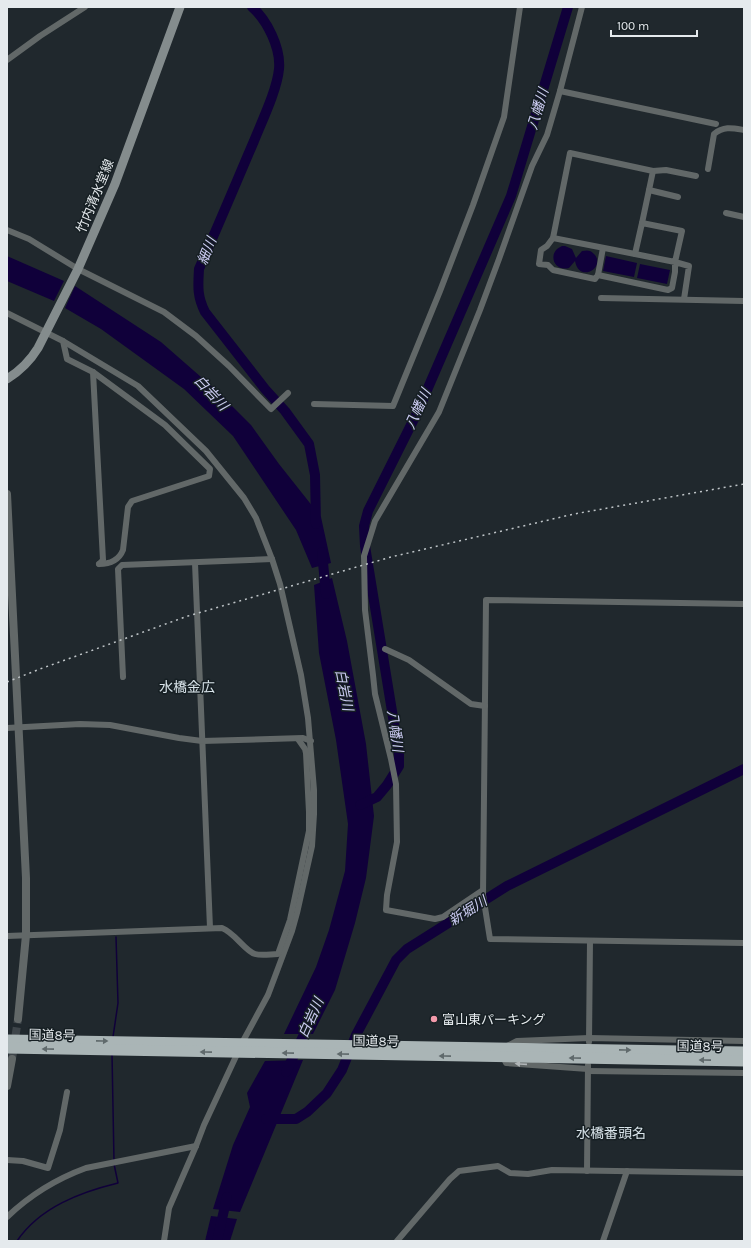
<svg xmlns="http://www.w3.org/2000/svg" width="751" height="1248" font-family="Karla,'Noto Sans JP',sans-serif">
<style>
.water{fill:#10003a}
.lines{fill:none;stroke-linecap:round;stroke-linejoin:round}
.stream{stroke:#10003a;stroke-width:1.5}
.river{stroke:#10003a;stroke-width:10}
.tertiary-tunnel{stroke:#3e454a;stroke-width:8;stroke-dasharray:8 4;stroke-linecap:butt}
.minor{stroke:#626868;stroke-width:6}
.tertiary{stroke:#626868;stroke-width:8}
.secondary{stroke:#848c8d;stroke-width:9}
.trunk{stroke:#aab5b6;stroke-width:11}
.rail{stroke:#bfc5c8;stroke-width:1.5;stroke-dasharray:2 4;stroke-linecap:butt}
.oneway{fill:#606a6c}
.oneway2{fill:#b1b6b8}
.poi-dot{fill:#f39aab;stroke:#161f23;stroke-width:1.5}
.labels{text-anchor:middle;dominant-baseline:central;stroke-width:3;stroke-linejoin:round;paint-order:stroke}
.street-label{font-size:13px;fill:#e5eaed;stroke:#161f23}
.poi-label{font-size:13px;fill:#e5eaed;stroke:#161f23;text-anchor:start}
.water-label{font-size:14px;font-style:italic;fill:#ccccf3;stroke:#161f23}
.neighbourhood-label{font-size:14px;fill:#d9e4ea;stroke:#161f23}
</style>
<rect width="100%" height="100%" fill="#20282d"/>
<!-- water -->
<g class="water">
<path d="M562,246H565L572,249L576,258L582,251C587,250 591,250 594,254C607,267 579,284 575,261L569,268C553,272 547,252 562,246Z"/>
<polygon points="7,256 64,281 54,301 7,281"/>
<polygon points="606,256 637,263 634,277 603,271"/>
<polygon points="640,264 670,270 667,284 637,278"/>
<polygon points="75,286 161,342 217,391 251,425 279,464 321,517 331,563 312,568 296,530 233,436 184,389 101,329 65,308"/>
<polygon points="332,578 347,641 366,744 374,816 366,878 355,923 335,990 313,1034 284,1034 316,967 329,930 345,871 348,824 336,740 319,653 314,585"/>
<polygon points="303,1060 240,1212 213,1209 233,1145 250,1107 247,1093 265,1061"/>
<polygon points="211,1216 237,1219 230,1241 205,1241"/>
</g>
<g class="lines">
<!-- stream -->
<g class="stream">
<polyline points="113,1037 118,1003 116,937"/>
<polyline points="112,1054 114,1161"/>
<path d="M17,1241C40,1207 81,1192 118,1183L114,1164"/>
</g>
<!-- river -->
<g class="river">
<path d="M252,7C267,20 281,48 279,69C277,90 262,121 254,141C236,183 218,226 199,269C198,286 197,296 205,312L265,389L285,411L309,444L315,475L316,524"/>
<polyline points="322,552 326,594"/>
<polyline points="360,805 377,797 387,785 399,766 399,754 365,546 364,526 368,511 418,411 511,196 568,7"/>
<polyline points="286,1072 310,1022"/>
<polyline points="266,1119 296,1119 307,1112 327,1093 342,1070 356,1035 396,960 407,949 507,886 744,769"/>
<polyline points="217,1241 227,1197"/>
</g>
<!-- tertiary-tunnel -->
<polyline class="tertiary-tunnel" points="12,1059 18,1019"/>
<!-- minor -->
<g class="minor">
<polyline points="7,60 40,36 85,7"/>
<polyline points="560,91 716,124"/>
<path d="M708,169L714,134C724,126 732,128 744,130"/>
<polyline points="653,171 666,170 696,176"/>
<polyline points="678,197 649,190 653,171 570,153 553,238 547,246 541,250 539,264 548,265 553,270 595,279 598,275 668,290 672,288 675,272 675,262 635,254 642,223 682,231 675,262 689,266 684,299"/>
<polyline points="726,213 744,217"/>
<polyline points="642,223 649,190"/>
<polyline points="7,230 29,239 78,269 164,312 196,336 229,366 271,409 288,393"/>
<polyline points="553,238 635,254"/>
<polyline points="598,275 603,248"/>
<polyline points="601,298 744,301"/>
<path d="M7,313L63,341L67,359L93,372L165,425L210,469L209,476L132,501L128,507L123,550C119,560 110,564 99,564"/>
<polyline points="63,341 138,386 206,451 244,498 256,518 272,559 280,584 301,675 308,718 314,790 314,814 312,846 297,913 292,931 268,995 242,1043"/>
<polyline points="93,372 103,560 99,564"/>
<polyline points="314,404 393,406 440,291 473,205 504,117 520,7"/>
<polyline points="195,563 210,928"/>
<polyline points="744,604 486,600 483,895 490,939 744,943"/>
<polyline points="385,649 409,660 471,704 485,706"/>
<polyline points="123,677 118,569 122,565 272,559"/>
<polyline points="7,728 80,724 110,725 179,738 202,741 303,738 311,741"/>
<polyline points="483,890 443,917 435,919 386,910 387,895 397,842 396,784 391,759 375,694 373,675 365,610 364,556 375,521 439,412 480,310 499,259 532,166 547,135 560,91 582,7"/>
<path d="M7,936L222,928C235,933 245,951 255,954C262,956 271,954 278,954L290,920L309,831V812L306,753L305,749L298,739"/>
<polyline points="589,1042 590,941"/>
<polyline points="507,1046 517,1041 589,1038 744,1041"/>
<polyline points="503,1057 506,1063 588,1069"/>
<polyline points="588,1071 744,1073"/>
<polyline points="7,1160 23,1161 48,1168 60,1130 67,1092"/>
<polyline points="587,1171 588,1065"/>
<path d="M7,1217C30,1195 56,1179 86,1168L196,1146"/>
<polyline points="164,1241 169,1208 196,1146 204,1125 238,1052"/>
<polyline points="397,1241 450,1179 459,1171 498,1166 510,1173 528,1174 552,1170 744,1173"/>
<polyline points="603,1241 627,1171"/>
</g>
<!-- tertiary -->
<g class="tertiary">
<polyline points="7,494 26,878 26,935 18,1019"/>
<polyline points="7,1086 12,1059"/>
</g>
<!-- secondary -->
<path class="secondary" d="M7,379C20,371 30,361 38,348L78,269L115,184L180,7"/>
<!-- trunk -->
<g class="trunk">
<polyline points="7,1040 744,1052"/>
<polyline points="7,1048 744,1061"/>
</g>
<!-- rail -->
<polyline class="rail" points="7,682 40,669 188,616 391,557 574,514 744,484"/>
</g>
<!-- one-way arrows -->
<defs><path id="oneway-solid" d="M-6-.8H1V-3.2L6.5 0L1 3.2V.8H-6Z"/></defs>
<g class="oneway">
<use href="#oneway-solid" transform="translate(102 1041) rotate(1)"/>
<use href="#oneway-solid" transform="translate(48 1049) rotate(-179)"/>
<use href="#oneway-solid" transform="translate(625 1050) rotate(1)"/>
<use href="#oneway-solid" transform="translate(206 1052) rotate(-179)"/>
<use href="#oneway-solid" transform="translate(288 1053) rotate(-179)"/>
<use href="#oneway-solid" transform="translate(343 1054) rotate(-179)"/>
<use href="#oneway-solid" transform="translate(445 1056) rotate(-179)"/>
<use href="#oneway-solid" transform="translate(575 1058) rotate(-179)"/>
<use href="#oneway-solid" transform="translate(705 1060) rotate(-179)"/>
</g>
<use class="oneway2" href="#oneway-solid" transform="translate(521 1064) rotate(-176)"/>
<!-- markers -->
<circle class="poi-dot" cx="434" cy="1019" r="4"/>
<g class="labels">
<!-- street labels -->
<g class="street-label">
<text transform="translate(95 196) rotate(-68)">竹内清水堂線</text>
<text transform="translate(52 1035) rotate(1)">国道8号</text>
<text transform="translate(376 1041) rotate(1)">国道8号</text>
<text transform="translate(700 1046) rotate(1)">国道8号</text>
</g>
<!-- poi labels -->
<g class="poi-label">
<text x="442" y="1019">富山東パーキング</text>
</g>
<!-- water labels -->
<g class="water-label">
<text transform="translate(538 109) rotate(-73)">八幡川</text>
<text transform="translate(207 251) rotate(-68)">細川</text>
<text transform="translate(211 393) rotate(47)">白岩川</text>
<text transform="translate(418 409) rotate(-65)">八幡川</text>
<text transform="translate(344 690) rotate(79)">白岩川</text>
<text transform="translate(395 731) rotate(82)">八幡川</text>
<text transform="translate(468 911) rotate(-32)">新堀川</text>
<text transform="translate(311 1018) rotate(-66)">白岩川</text>
</g>
<!-- neighbourhood labels -->
<g class="neighbourhood-label">
<text x="187" y="687">水橋金広</text>
<text x="611" y="1133">水橋番頭名</text>
</g>
</g>
<!-- border -->
<rect width="751" height="1248" fill="none" stroke="#e5eaed" stroke-width="16"/>
<!-- scale -->
<path d="M611 30v6h86v-6" fill="none" stroke="#e5eaed" stroke-width="2"/>
<text x="617" y="30" font-size="12" fill="#e5eaed" stroke="#161f23" stroke-width="3" paint-order="stroke">100 m</text>
</svg>
